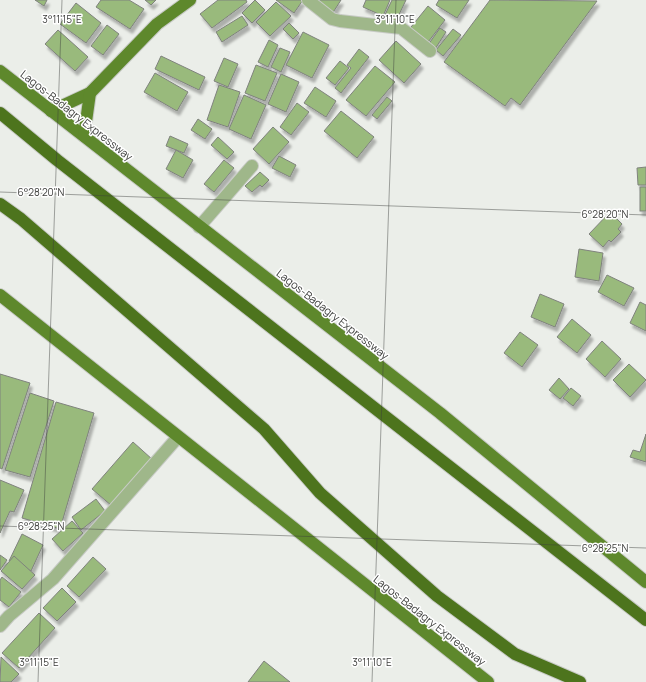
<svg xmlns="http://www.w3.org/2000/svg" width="646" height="682" font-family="Manrope,sans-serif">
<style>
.building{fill:#99ba7b;stroke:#7f827d;filter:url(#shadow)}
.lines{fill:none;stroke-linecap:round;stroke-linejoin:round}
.minor-casing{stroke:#c8cbc6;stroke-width:14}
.major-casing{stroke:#c8cbc6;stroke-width:14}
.highway-casing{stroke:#c8cbc6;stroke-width:14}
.minor{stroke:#9fb78a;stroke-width:12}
.major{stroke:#5e882c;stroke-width:12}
.highway{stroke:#4d741d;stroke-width:12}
.ticks{fill:none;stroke:#3c3d3b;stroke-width:1;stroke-opacity:0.45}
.labels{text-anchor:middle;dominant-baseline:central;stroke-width:3;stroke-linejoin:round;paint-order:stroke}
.street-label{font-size:11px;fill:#3c3d3b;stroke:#fff}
.ticks-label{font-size:10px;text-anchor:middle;fill:#3c3d3b;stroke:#fff;stroke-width:3;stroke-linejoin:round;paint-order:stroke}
</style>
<defs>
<filter id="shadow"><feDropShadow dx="2.5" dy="4.5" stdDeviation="1" flood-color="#0004"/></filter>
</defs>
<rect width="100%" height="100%" fill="#ebeee9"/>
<!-- building -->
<g class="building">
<polygon points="35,0 47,0 44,6"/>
<polygon points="101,0 129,0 144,9 130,29 96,7"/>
<polygon points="145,0 156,0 151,5"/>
<polygon points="218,0 246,0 247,2 212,28 200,14"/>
<polygon points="255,0 265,10 252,23 242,13"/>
<polygon points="276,0 303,0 294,13"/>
<polygon points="310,0 341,0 332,14"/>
<polygon points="366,0 390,0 383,16 363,7"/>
<polygon points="392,0 406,0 395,23 384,17"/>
<polygon points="439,0 469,0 457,18 436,5"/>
<polygon points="490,0 597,1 520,105 511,98 505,106 444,62"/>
<polygon points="276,2 291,16 270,36 256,22"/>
<polygon points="76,3 101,23 86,43 60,24"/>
<polygon points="428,6 445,20 425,46 407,32"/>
<polygon points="242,16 248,25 222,42 216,32"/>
<polygon points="289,23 299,33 293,39 283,29"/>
<polygon points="107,25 119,34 103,55 91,46"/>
<polygon points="440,28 446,32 435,49 428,45"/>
<polygon points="453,29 461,35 443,56 436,50"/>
<polygon points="58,30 88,57 75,71 45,44"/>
<polygon points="303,32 329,45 312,78 286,65"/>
<polygon points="269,40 278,45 268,67 258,62"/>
<polygon points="396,41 421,64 404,83 379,60"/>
<polygon points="280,48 290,52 281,72 271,67"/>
<polygon points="359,49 369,57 341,93 335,88 351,68 347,65"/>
<polygon points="161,56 205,77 199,90 155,69"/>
<polygon points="224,58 238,64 228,87 214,81"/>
<polygon points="340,61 349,68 335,85 326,78"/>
<polygon points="256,65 277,73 265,101 245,93"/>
<polygon points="375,66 395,82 366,116 346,100"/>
<polygon points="155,73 188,92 177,111 144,92"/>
<polygon points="281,74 299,82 286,112 268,104"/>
<polygon points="219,85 240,92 228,127 207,120"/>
<polygon points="315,87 336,101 326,117 304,103"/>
<polygon points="244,95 266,105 251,139 229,129"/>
<polygon points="387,97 392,101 377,119 372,115"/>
<polygon points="297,103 309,112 291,135 280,127"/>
<polygon points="341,111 374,137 357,158 324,131"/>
<polygon points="198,119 212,129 205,139 191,130"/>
<polygon points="273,127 289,142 269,164 253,149"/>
<polygon points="170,136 188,144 184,153 166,146"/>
<polygon points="218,137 234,152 227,159 211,145"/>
<polygon points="176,150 193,160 183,178 166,169"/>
<polygon points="279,156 296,165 290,177 272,168"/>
<polygon points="224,160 234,168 214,192 204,184"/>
<polygon points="646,167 646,185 638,185 637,168"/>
<polygon points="260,172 269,180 262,187 260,185 252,192 245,186"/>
<rect x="640" y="187" width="6" height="24"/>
<polygon points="610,212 622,224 618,229 621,232 611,242 609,240 603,247 589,234"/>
<polygon points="579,249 603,253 599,281 575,277"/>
<polygon points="607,275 634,288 624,306 598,292"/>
<polygon points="540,294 564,304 555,327 531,317"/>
<polygon points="640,302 646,305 646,331 630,323"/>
<polygon points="572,319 591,335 577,353 557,337"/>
<polygon points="520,332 538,345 522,367 504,353"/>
<polygon points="602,341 621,359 605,377 586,359"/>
<polygon points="629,364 646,380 630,397 613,380"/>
<polygon points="0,374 30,383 2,469 0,468"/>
<polygon points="559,378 569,389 560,399 549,390"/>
<polygon points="571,388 581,396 573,406 563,398"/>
<polygon points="30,393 54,401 30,477 5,470"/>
<polygon points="56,402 94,413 60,529 22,518"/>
<polygon points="646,434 646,462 630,457 633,450 640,452"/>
<polygon points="133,442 153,460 112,506 92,489"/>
<polygon points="0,480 24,490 14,512 10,511 0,533"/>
<polygon points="96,499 105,511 81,530 72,517"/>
<polygon points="72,521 83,533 63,551 52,539"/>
<polygon points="22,534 43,545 31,571 9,561"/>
<polygon points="0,555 7,560 0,570"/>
<polygon points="14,556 35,575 22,589 1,571"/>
<polygon points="93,557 106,569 79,597 67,586"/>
<polygon points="2,577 21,592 9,607 0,600 0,580"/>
<polygon points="62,588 76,602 57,621 43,608"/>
<polygon points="39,613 55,628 19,668 2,653"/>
<polygon points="1,657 19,674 11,682 0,682"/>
<polygon points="264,661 290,682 248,682"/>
</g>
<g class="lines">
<defs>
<g id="minor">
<polyline points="308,0 332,19 340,21 401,28 430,51"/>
<polyline points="199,227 252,166"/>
<polyline points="0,626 9,616 53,579 178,437"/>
</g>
<g id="major">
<polyline points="0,71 440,413 646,582"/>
<polyline points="51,111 90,93 157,24 190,0"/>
<polyline points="84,136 90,93"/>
<polyline points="0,295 488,682"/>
</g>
<g id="highway">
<polyline points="0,113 57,160 646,620"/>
<polyline points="0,204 21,219 264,429 320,493 437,596 515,654 580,682"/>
</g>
</defs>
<!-- minor casing -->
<use href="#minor" class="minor-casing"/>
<!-- major casing -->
<use href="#major" class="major-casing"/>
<!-- highway casing -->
<use href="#highway" class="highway-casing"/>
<!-- minor -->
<use href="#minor" class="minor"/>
<!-- major -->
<use href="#major" class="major"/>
<!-- highway -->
<use href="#highway" class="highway"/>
</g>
<!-- ticks -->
<path class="ticks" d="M0,192L646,215M0,526L646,548M38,682L62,0M372,682L396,0"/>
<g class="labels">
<!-- street labels -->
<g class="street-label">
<text transform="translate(77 115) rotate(38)">Lagos-Badagry Expressway</text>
<text transform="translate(333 314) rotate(38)">Lagos-Badagry Expressway</text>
<text transform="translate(430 620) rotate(38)">Lagos-Badagry Expressway</text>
</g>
</g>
<g class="ticks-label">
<text x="62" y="23">3°11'15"E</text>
<text x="395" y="23">3°11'10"E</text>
<text x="41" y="196">6°28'20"N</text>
<text x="605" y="218">6°28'20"N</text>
<text x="41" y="530">6°28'25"N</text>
<text x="605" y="552">6°28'25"N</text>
<text x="39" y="666">3°11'15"E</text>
<text x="372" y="666">3°11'10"E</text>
</g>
</svg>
